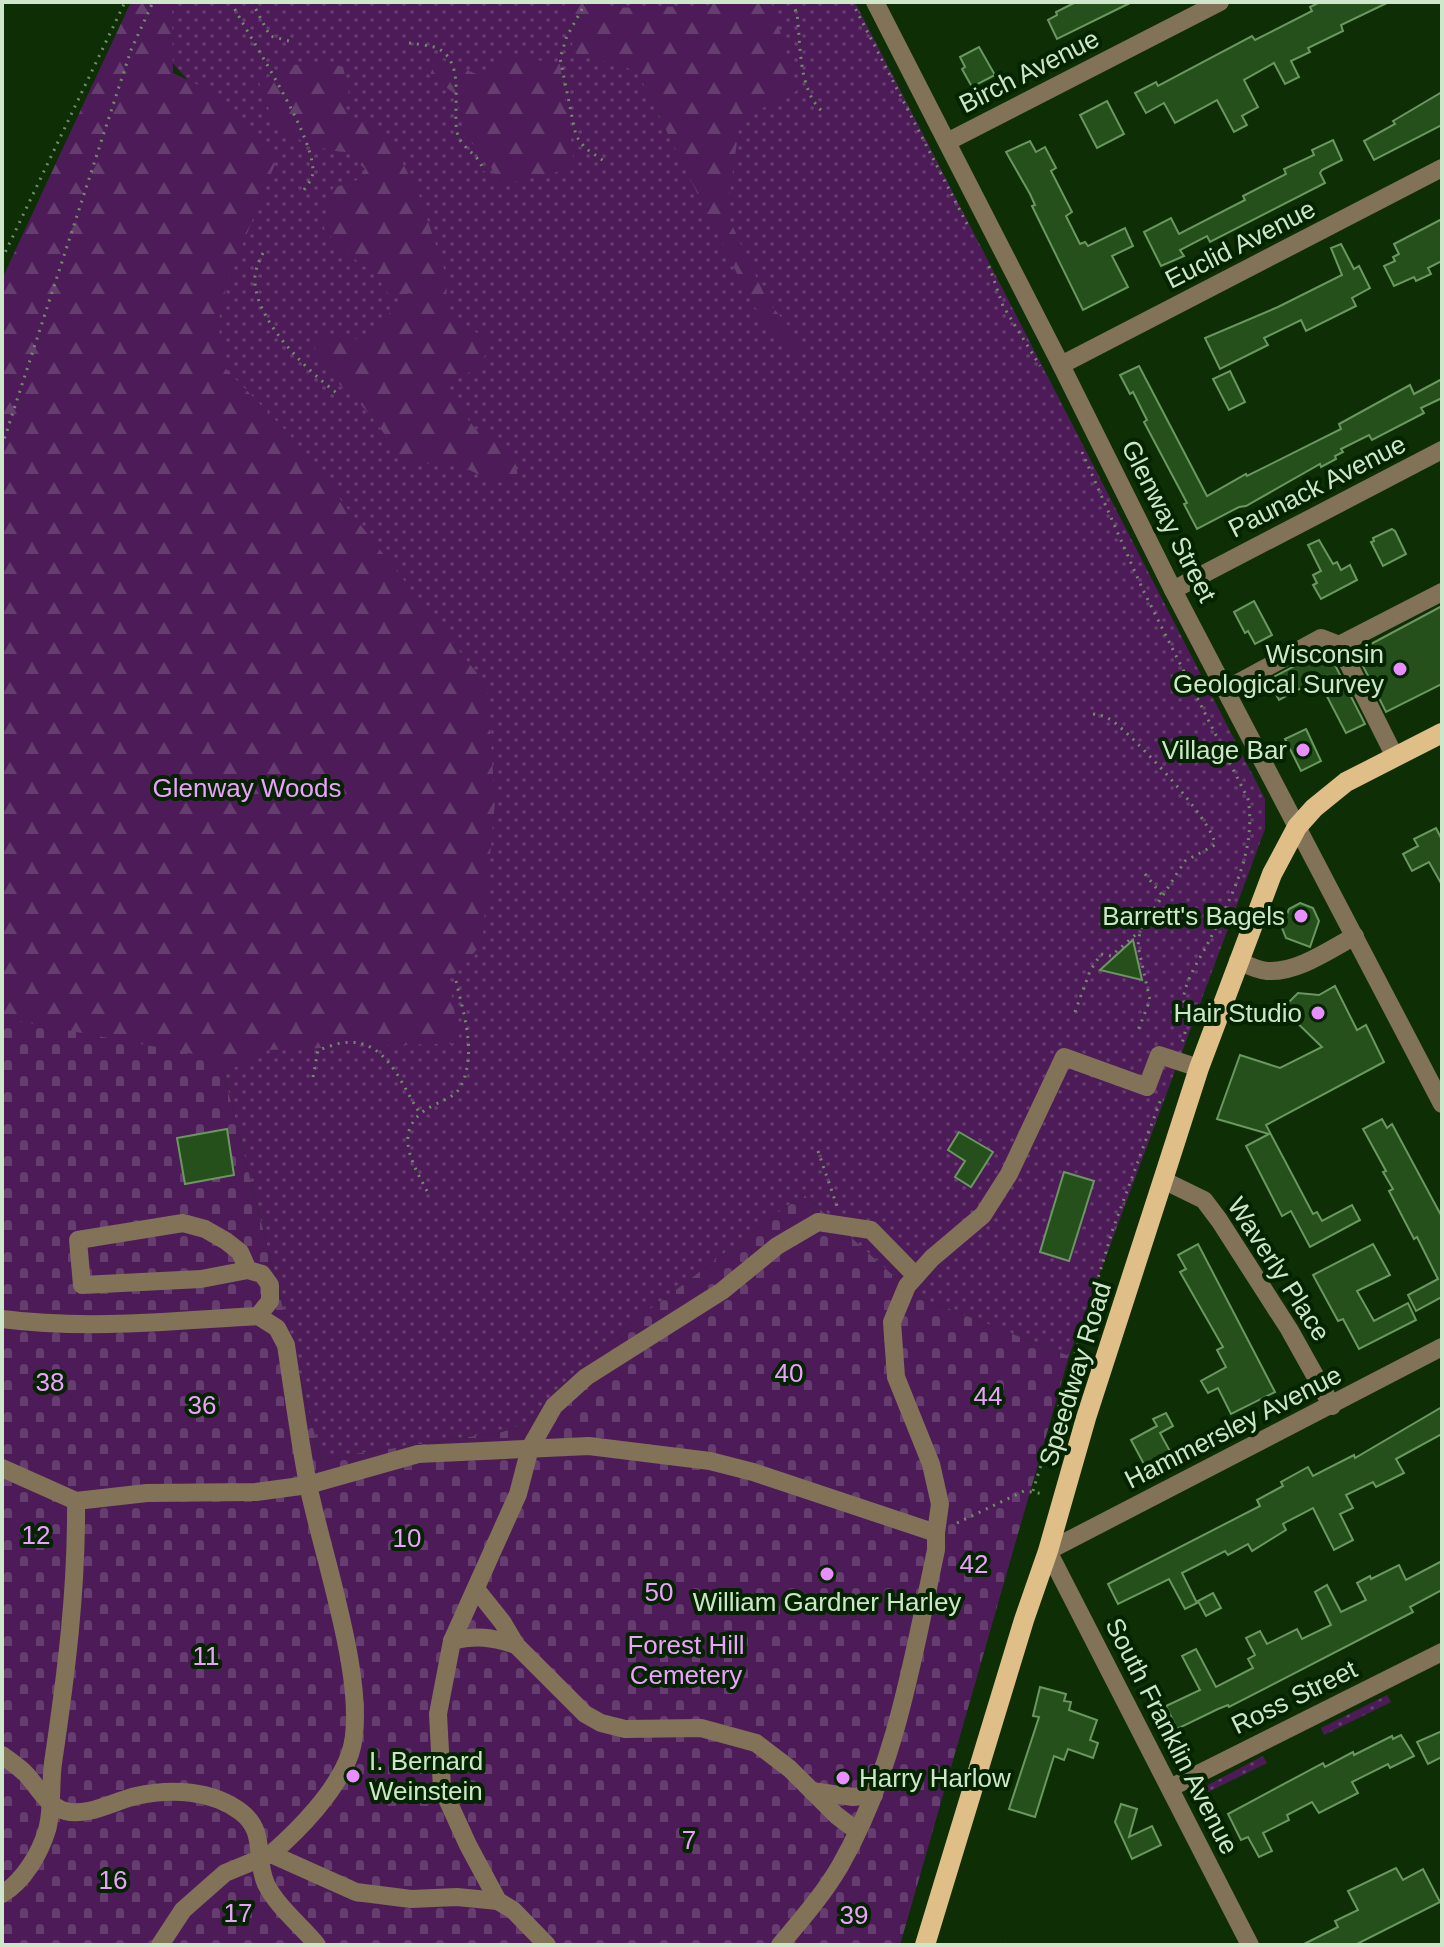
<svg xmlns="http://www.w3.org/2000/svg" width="1444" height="1947" font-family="Helvetica,sans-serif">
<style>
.grass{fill:url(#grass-dots)}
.forest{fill:url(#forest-firs)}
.cemetery{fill:url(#cemetery-stones)}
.building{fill:#26501b;stroke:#6a9760;stroke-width:2}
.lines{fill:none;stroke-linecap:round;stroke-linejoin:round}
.path{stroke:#708c69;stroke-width:3;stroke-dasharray:2 6;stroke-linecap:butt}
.minor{stroke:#827258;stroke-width:18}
.major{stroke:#e0be88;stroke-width:20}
.poi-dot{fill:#e98efe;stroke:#042400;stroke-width:3}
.labels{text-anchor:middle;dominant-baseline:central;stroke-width:8;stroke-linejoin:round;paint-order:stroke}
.street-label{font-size:26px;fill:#cee6c9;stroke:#042400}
.poi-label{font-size:26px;fill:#cee6c9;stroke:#042400;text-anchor:end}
.park-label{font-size:26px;fill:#eca1fe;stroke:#042400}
</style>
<defs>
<pattern id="grass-dots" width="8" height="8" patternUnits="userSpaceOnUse" patternTransform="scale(2)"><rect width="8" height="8" fill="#4d1c58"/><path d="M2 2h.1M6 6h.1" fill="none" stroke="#653d6f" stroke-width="1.8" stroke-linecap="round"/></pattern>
<pattern id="forest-firs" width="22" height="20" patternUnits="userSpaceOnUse" patternTransform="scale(2)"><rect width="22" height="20" fill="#4d1c58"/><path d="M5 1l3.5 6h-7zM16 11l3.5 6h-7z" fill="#653d6f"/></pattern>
<pattern id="cemetery-stones" width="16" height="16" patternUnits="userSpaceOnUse" patternTransform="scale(2)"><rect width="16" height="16" fill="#4d1c58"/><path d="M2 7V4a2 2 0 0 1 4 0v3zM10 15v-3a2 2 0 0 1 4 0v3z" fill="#653d6f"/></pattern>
</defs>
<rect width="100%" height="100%" fill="#0e2f06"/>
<!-- grass -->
<g class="grass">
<polygon points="131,2 855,2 1265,799 1265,829 1069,1356 916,1296 803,1194 604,1344 555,1392 530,1422 502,1432 321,1459 220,1059 191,359 259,161 127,11"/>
<polygon points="1387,1695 1391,1702 1324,1735 1321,1728"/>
<polygon points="1263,1756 1267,1763 1208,1792 1202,1788"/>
</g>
<!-- forest -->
<g class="forest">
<polygon points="131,2 172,2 173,73 221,96 277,159 227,283 218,324 226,369 289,434 487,686 495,801 482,944 449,980 460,1043 268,1050 230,1070 147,1101 2,1122 2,279"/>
<polygon points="564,2 601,2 605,8 707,6 712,2 771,2 798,90 740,120 727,214 767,300 807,349 794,360 751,302 637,71 574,53"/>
<polygon points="502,54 560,64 575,168 500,185 485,155 466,138 456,95 430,75 437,58 484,77"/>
<path d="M330,63L343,67L349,92L341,104L356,121L374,124L398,154L419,195L446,275L447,307L460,321L490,342L481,366L443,387L474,427L513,452L518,476L509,485L486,478L461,466L405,462C391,444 378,423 362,406C339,381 324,378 313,342L327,335L357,339L376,334L390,313L411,293L390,297L376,275L340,248L324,228L333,188L357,180L365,169L347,152C322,151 290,141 274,118C267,108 264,94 259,82L291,65Z"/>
</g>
<!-- cemetery -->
<polygon class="cemetery" points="2,1018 220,1059 321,1459 502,1432 530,1422 555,1392 604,1344 803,1194 916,1296 1069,1356 900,1945 2,1945"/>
<!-- building -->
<g class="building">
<polygon points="1076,2 1132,2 1057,39 1048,20 1057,15 1056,12"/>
<polygon points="1320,2 1389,2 1341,25 1343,31 1308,48 1310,52 1291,61 1299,77 1285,84 1274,63 1244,80 1258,107 1242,116 1247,125 1234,132 1217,100 1175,123 1164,103 1146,113 1135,93 1156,82 1158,86 1252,36 1255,40 1312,11 1310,7"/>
<polygon points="979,47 995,75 972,87 962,69 965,67 960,57"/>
<polygon points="1442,92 1442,125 1374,160 1364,141 1395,124 1393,121"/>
<polygon points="1107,101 1124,134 1097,148 1080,115"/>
<polygon points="1333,140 1342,160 1322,170 1320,173 1325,183 1210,242 1207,236 1180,250 1184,256 1161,266 1144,232 1171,218 1179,234 1245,200 1243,196 1286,174 1284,169 1314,155 1312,150"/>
<polygon points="1030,141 1036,152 1045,147 1056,168 1051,171 1072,212 1066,216 1080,244 1085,242 1088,246 1125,228 1133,246 1112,256 1128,287 1083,310 1032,206 1035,205 1030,194 1006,152"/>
<polygon points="1442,219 1442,261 1428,268 1431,274 1416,281 1414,277 1394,286 1384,266 1395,261 1393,257 1399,254 1394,244"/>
<polygon points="1341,244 1354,269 1359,266 1370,288 1352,298 1356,306 1306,331 1301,320 1264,338 1268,345 1220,369 1205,338 1278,307 1342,275 1331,248"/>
<polygon points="1139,366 1207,496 1246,474 1247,476 1341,429 1339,424 1410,385 1414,394 1442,379 1442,398 1421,408 1424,413 1372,440 1369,435 1341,449 1343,452 1335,456 1336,459 1321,467 1320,464 1246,506 1239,507 1197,529 1184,504 1187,503 1144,422 1147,420 1133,392 1130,394 1120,375"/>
<polygon points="1230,371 1245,402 1229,410 1213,379"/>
<polygon points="1392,529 1395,531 1406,554 1383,566 1371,542 1374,541 1373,538"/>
<polygon points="1319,540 1333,564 1337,562 1341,570 1350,565 1357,580 1321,599 1313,585 1317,583 1313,575 1321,571 1308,545"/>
<polygon points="1254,601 1272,635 1255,644 1248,631 1245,633 1234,612"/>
<polygon points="1442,606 1442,684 1386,712 1356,652"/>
<polygon points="1321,652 1328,666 1334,663 1365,724 1346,733 1318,679 1279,700 1268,680"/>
<polygon points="1306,729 1321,761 1301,771 1285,739"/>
<polygon points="1436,828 1442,840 1442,885 1429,862 1412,871 1403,854 1418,846 1414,839"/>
<polygon points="1300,903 1313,908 1319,921 1310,947 1286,938 1282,928 1289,909"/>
<polygon points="1133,940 1142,980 1100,970"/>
<polygon points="1335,986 1357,1030 1366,1025 1384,1062 1266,1125 1313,1214 1317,1212 1322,1221 1352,1205 1360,1220 1310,1247 1291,1211 1282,1216 1246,1146 1269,1134 1217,1119 1240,1055 1280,1068 1322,1047 1286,1012 1290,1009 1286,1005 1298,993 1319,995"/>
<polygon points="1382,1119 1387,1128 1392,1124 1442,1217 1442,1297 1416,1311 1408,1295 1438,1279 1417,1237 1414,1239 1389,1191 1393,1189 1383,1172 1386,1171 1363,1129"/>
<polygon points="227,1129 234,1175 185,1184 177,1138"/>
<polygon points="959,1132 993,1152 971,1187 955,1177 965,1161 948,1150"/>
<polygon points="1064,1172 1094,1181 1069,1261 1040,1252"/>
<polygon points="1198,1244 1275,1392 1231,1414 1218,1388 1208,1393 1201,1381 1226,1367 1217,1350 1223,1347 1180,1272 1186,1269 1178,1255"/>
<polygon points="1373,1244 1390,1275 1357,1291 1374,1321 1408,1303 1416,1320 1359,1349 1343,1319 1338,1321 1313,1275"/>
<polygon points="1442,1407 1442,1434 1396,1459 1404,1473 1376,1487 1373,1482 1346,1495 1353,1508 1340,1514 1353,1540 1334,1550 1313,1508 1288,1521 1283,1524 1286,1530 1252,1551 1248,1544 1228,1555 1225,1551 1182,1573 1197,1603 1185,1609 1169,1579 1118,1604 1108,1584 1260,1506 1257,1500 1283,1486 1281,1482 1308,1467 1313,1476 1354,1455 1355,1458"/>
<polygon points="1166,1413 1173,1426 1160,1433 1172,1455 1146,1468 1131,1440 1157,1426 1153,1419"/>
<polygon points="1442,1561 1442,1590 1410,1607 1413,1612 1229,1707 1228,1705 1218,1709 1177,1729 1166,1706 1200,1690 1182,1656 1196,1649 1216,1687 1253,1668 1248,1659 1255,1655 1246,1638 1260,1631 1267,1644 1297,1629 1302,1639 1331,1625 1315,1592 1327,1585 1341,1612 1366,1600 1357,1583 1370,1576 1371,1579 1399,1565 1406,1580"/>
<polygon points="1213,1593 1221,1608 1206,1616 1198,1601"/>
<polygon points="1040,1687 1066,1694 1064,1701 1071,1702 1069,1710 1097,1720 1090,1740 1098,1743 1093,1758 1068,1749 1064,1760 1054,1756 1035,1817 1009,1809 1039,1717 1033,1716"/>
<polygon points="1442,1731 1442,1757 1428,1764 1417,1742"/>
<polygon points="1401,1735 1414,1756 1390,1768 1388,1764 1352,1782 1358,1793 1319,1813 1312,1802 1287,1815 1289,1820 1263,1833 1272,1851 1259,1857 1248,1837 1241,1840 1228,1814 1323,1763 1325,1767 1353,1752 1354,1755 1392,1736 1393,1739"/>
<polygon points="1121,1804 1137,1809 1129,1837 1152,1826 1161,1845 1132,1859 1115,1822"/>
<polygon points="1396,1868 1403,1880 1423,1869 1440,1902 1355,1945 1302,1945 1338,1927 1335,1921 1358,1910 1348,1891"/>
</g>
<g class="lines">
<!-- path -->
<g class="path">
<path d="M231,2C247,34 322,146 312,177C310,182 305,188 302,193"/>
<polyline points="252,2 270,36 293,42"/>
<polyline points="586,2 567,36 560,58 576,136 585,148 607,163"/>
<path d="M792,2L797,14C801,46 798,90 823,112"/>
<polyline points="852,2 967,224"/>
<path d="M409,43C417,44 426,45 434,47C467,58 452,107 457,132C461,150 478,151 484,172"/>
<path d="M263,253C258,263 254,272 255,283C258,324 308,371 338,394"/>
<polyline points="2,259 125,2"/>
<polyline points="989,266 1003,306 1040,366"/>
<polyline points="2,446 131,50 153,2"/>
<path d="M1082,452L1143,590L1248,799C1257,851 1230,900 1207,945C1199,960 1187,978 1184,995C1183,1001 1186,1008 1187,1013C1188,1024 1185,1033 1182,1043"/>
<path d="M1093,714C1100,715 1105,716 1111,720C1132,734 1214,821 1215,845L1185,861L1140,931L1138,946L1150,1000L1137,1033"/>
<polyline points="1145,874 1162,895"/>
<polyline points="1075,1012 1090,971 1101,954 1111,956 1140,931"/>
<path d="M313,1077L318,1050C326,1048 334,1044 342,1043C385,1036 400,1082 419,1112"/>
<polyline points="818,1151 837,1206"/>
<path d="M427,1191C408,1156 392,1125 436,1104C446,1099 457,1095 461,1086C478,1051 462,1010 455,976"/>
<polyline points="1033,1491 1113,1229 1161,1099"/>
<polyline points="957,1523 1024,1491 1045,1494"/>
<polyline points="1006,1945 1008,1938"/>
</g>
<!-- minor -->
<g class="minor">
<polyline points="875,2 1061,365 1173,590 1442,1104"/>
<polyline points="947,142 1220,2"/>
<polyline points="1061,365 1442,168"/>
<polyline points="1173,590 1442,450"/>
<polyline points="1339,645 1395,757"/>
<polyline points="1225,690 1321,638 1339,645 1442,592"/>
<path d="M1238,961C1247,965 1257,970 1267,971C1297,973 1329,950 1355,936"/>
<polyline points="1163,1180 1204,1200 1219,1220 1289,1329 1332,1406"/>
<polyline points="248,1270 240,1252 226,1241 205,1229 183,1223 78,1240 82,1285 201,1279 248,1270 262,1274 270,1285 270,1301 258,1316"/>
<path d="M2,1319C88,1330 172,1321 258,1316L277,1328L286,1345C293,1391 299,1438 308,1484C321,1551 371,1692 350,1754C337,1791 299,1830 271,1854"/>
<polyline points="2,1468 76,1501 147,1493 256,1492 308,1485 418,1454 589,1446 710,1461 753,1472 936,1533"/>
<polyline points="476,1589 503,1623 516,1645 585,1714 601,1723 625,1729 701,1728 756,1743 790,1769 836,1815 857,1831"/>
<path d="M452,1641C476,1635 492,1637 516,1645"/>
<path d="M2,1755C10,1761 19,1767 26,1774C38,1787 46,1805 65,1811C88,1817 114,1801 136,1796C171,1788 212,1790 241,1812C267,1832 254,1857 266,1884C278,1908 301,1925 317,1945"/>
<polyline points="1170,1788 1442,1652"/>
<polyline points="812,1791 853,1797 874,1795"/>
<path d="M2,1894C24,1881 40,1853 47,1830C53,1809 50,1784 53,1763C66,1675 77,1589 76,1501"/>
<polyline points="160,1945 183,1910 225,1873 271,1854 356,1892 411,1899 457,1897 498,1901"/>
<polyline points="547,1945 513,1910 498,1901 468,1845 442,1788 438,1714 452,1641 518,1494 530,1448 554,1406 586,1377 722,1291 777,1246 818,1222 871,1230 916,1276"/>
<path d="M780,1945C801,1920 823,1895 840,1866C895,1770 913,1658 936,1550V1533L940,1504L931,1464L896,1377L892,1322L907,1286L932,1258L983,1215L1009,1174L1064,1057L1147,1087L1159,1055L1199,1068"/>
<polyline points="1250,1945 1048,1551 1442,1347"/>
</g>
<!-- major -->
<polyline class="major" points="925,1945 1024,1620 1048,1551 1086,1418 1163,1180 1199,1068 1272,874 1297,827 1314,808 1346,782 1442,733"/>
</g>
<!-- markers -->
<g class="poi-dot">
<circle cx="1400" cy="669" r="8"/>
<circle cx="1303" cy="750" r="8"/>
<circle cx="1301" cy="916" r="8"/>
<circle cx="1318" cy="1013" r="8"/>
<circle cx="827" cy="1574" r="8"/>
<circle cx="353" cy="1776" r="8"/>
<circle cx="843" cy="1778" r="8"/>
</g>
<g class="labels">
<!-- street labels -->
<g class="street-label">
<text transform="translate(1029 71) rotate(-27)">Birch Avenue</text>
<text transform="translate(1240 244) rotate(-27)">Euclid Avenue</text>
<text transform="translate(1317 486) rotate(-27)">Paunack Avenue</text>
<text transform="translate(1169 521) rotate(63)">Glenway Street</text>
<text transform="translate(1279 1269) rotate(57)">Waverly Place</text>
<text transform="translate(1075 1374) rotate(-73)">Speedway Road</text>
<text transform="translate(1233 1427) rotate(-27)">Hammersley Avenue</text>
<text transform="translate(1294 1697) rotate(-26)">Ross Street</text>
<text transform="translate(1172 1736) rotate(63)">South Franklin Avenue</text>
</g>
<!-- poi labels -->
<g class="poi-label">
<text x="1384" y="654">Wisconsin<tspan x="1384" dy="30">Geological Survey</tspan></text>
<text x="1287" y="750">Village Bar</text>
<text x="1285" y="916">Barrett's Bagels</text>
<text x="1302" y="1013">Hair Studio</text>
<text x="827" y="1602" text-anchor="middle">William Gardner Harley</text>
<text x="369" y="1761" text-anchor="start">I. Bernard<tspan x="369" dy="30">Weinstein</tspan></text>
<text x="859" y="1778" text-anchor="start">Harry Harlow</text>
</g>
<!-- park labels -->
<g class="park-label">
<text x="247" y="788">Glenway Woods</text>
<text x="789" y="1373">40</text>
<text x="50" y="1382">38</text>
<text x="988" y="1396">44</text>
<text x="202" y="1405">36</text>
<text x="36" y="1535">12</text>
<text x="407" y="1538">10</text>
<text x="974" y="1564">42</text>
<text x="659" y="1592">50</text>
<text x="686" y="1645">Forest Hill<tspan x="686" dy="30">Cemetery</tspan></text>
<text x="206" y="1656">11</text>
<text x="689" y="1840">7</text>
<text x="113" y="1880">16</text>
<text x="238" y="1913">17</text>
<text x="854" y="1915">39</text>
</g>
</g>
<!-- border -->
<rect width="1444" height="1947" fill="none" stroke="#cee6c9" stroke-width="8"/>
</svg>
